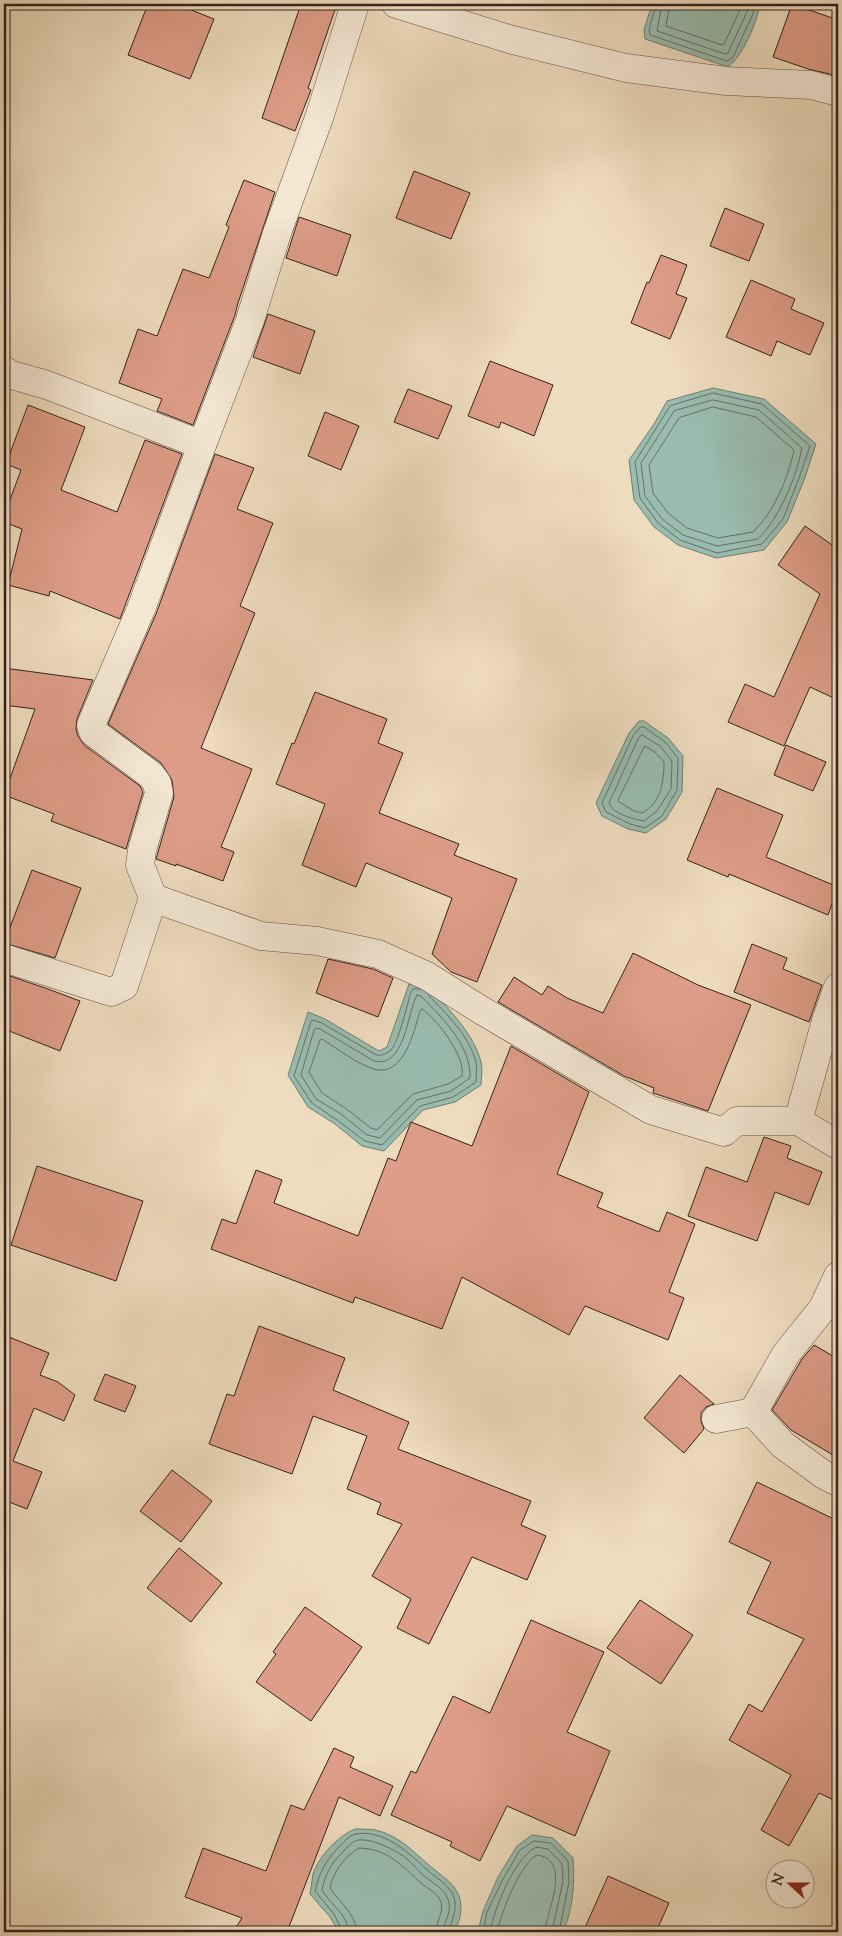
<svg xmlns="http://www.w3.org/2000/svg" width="842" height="1936" font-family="'Sorts Mill Goudy',serif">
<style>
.water{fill:#99bcaf;stroke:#717f74}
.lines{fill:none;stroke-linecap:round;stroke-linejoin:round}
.shore{stroke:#677066;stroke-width:1}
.building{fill:#de9d88;stroke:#35231c}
.minor-casing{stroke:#635144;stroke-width:29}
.minor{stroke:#f4e8d5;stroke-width:28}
</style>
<rect width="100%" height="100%" fill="#eedcbe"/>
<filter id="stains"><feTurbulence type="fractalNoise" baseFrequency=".004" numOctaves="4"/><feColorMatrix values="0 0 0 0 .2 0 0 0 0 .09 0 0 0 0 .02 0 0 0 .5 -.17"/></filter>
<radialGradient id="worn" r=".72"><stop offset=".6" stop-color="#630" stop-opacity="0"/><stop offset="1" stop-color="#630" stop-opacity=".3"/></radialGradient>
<!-- water -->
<g class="water">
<path d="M652,4H760C757,22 743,56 728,67L645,39L644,30Z"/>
<polygon points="713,388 764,399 816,444 804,480 787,522 764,550 716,558 678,545 654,527 634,500 629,460 654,424 667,401"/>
<polygon points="639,721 644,721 668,738 683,756 682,792 666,819 646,833 628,829 602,816 596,803 629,733"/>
<path d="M409,984H425C445,1005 474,1033 481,1062C483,1069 481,1078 481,1085L455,1102L423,1110L384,1151L362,1146L335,1124L308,1107L288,1075L308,1012L325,1019L379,1051L387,1047Z"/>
<path d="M355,1829C362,1829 369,1829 375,1830C400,1835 416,1855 435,1870C443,1877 452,1882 457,1892C464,1903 461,1923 453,1932H339L330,1917L310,1894C311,1887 312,1881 313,1874C319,1856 338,1836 355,1829Z"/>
<path d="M532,1835L553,1838L573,1858C575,1882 573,1910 563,1932H478L483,1911L498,1877L517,1846Z"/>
</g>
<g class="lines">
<!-- shore -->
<g class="shore">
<polyline points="656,4 649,30 650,35 727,61 733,57 753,14 755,4"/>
<polyline points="662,4 657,31 725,54 728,53 747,12 748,4"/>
<polyline points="670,4 666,26 722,45 724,44 740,10 741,4"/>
<polygon points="713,393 762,404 810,446 799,478 783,519 762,544 717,553 680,540 658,523 640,498 635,462 670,406"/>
<path d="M713,400L759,410L802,448C796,478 780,517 758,539L717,546L683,535L662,519L645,496L641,463L674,411Z"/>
<path d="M713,407L756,417L794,450C788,479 774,512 753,532L718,538L687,528L668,513L653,493L649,465L679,418Z"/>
<polygon points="641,727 644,727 665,742 678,758 677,790 662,816 645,828 630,824 606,812 602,803 633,736"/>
<path d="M642,735L660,746L672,761L671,789L657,811L644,821C633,819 613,814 609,803L638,739Z"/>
<path d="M645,746L655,752L664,762C664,782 661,803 642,813L634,811L618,801Z"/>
<path d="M419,989H413L411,992C407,1005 399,1041 391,1050C387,1054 381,1056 376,1055L322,1023L313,1020L311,1021L294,1076L312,1103L337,1120L365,1141L382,1145L420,1106L453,1097L476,1082C476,1076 477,1068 476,1062C469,1036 447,1014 428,995"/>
<path d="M417,995L421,996C443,1019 471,1045 470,1078L451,1091L417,1100L380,1138L367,1135L341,1114L316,1099L301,1075L314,1030L317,1028L320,1029L374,1061C405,1069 407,1013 417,995Z"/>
<path d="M422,1009C437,1019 466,1057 462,1076L448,1084L413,1094L377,1130L371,1128L345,1108L322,1093L309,1072L320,1040L322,1039C336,1048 359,1065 374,1069C404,1078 414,1031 420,1011Z"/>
<path d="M343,1932L334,1914L315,1891C319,1874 325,1861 338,1848C343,1843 348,1836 356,1834C383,1829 408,1852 426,1869C435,1877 448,1884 453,1895C459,1908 451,1920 449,1932"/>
<path d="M349,1932C348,1915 330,1904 322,1890C325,1875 331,1863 342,1853C345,1849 349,1845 353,1842C365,1834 396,1850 406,1858C412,1863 417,1869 423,1875C431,1882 444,1888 448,1899C453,1911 444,1921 443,1932"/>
<path d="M357,1932C356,1914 339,1902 330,1888C333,1872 345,1856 359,1848C388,1849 401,1865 421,1883C428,1889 438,1893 441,1902C444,1912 436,1922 436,1932"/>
<polyline points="483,1932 487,1912 503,1879 520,1850 534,1841 551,1843 568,1861 569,1882 559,1932"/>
<path d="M490,1932C495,1907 513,1860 536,1847L548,1849L562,1864L563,1881L552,1932"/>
<path d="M497,1932C501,1913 520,1864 537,1855C573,1860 546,1912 545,1932"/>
</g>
</g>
<!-- building -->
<g class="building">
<polygon points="148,4 176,4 214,19 190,79 128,55"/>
<polygon points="301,4 337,4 308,88 311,90 295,131 262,118"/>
<polygon points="792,4 838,20 838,76 808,69 773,57"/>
<polygon points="414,171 470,193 451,239 396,218"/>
<polygon points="244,180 275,192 238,303 235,315 193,425 157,411 162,399 119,383 138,329 157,336 183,269 209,278 229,227 226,225"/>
<polygon points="725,208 764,224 749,261 710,246"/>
<polygon points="299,217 351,235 337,276 286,258"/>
<polygon points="661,255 687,265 676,294 687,298 670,339 631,323 647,282 649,283"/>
<polygon points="751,280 795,299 791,309 824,323 810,355 777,341 771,356 726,337"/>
<polygon points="268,314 315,331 300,374 253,357"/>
<polygon points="490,361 553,385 534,436 501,422 499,428 468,416"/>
<polygon points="408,389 452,406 438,439 394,422"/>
<polygon points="28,405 85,427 61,490 117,512 145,440 182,454 120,619 50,591 49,596 8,585 22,529 4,522 4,516 21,470 6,464"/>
<polygon points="325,412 359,426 341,470 308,456"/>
<polygon points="215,454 254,468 237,509 273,523 240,606 255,613 201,748 252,769 221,847 234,852 223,881 176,864 176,866 156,859 174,797 172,780 161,763 108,724 156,614"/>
<polygon points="805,526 838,549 838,700 810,687 784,746 728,722 745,684 774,697 820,594 778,565"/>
<polygon points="4,668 93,680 77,719 76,729 78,736 84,745 140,786 143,792 126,849 51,821 54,814 4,795 35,709 4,705"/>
<polygon points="315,692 387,719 378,743 403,753 379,813 459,844 454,855 517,879 477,982 451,972 432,954 452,898 366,863 356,887 302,865 325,804 276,784 292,743 294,744"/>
<polygon points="786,745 826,762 813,791 774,775"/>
<polygon points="717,788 783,815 766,857 838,887 828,915 729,874 728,877 687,860"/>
<polygon points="32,870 81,888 55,958 4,943"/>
<polygon points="752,944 787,958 783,969 822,985 809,1022 734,992"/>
<polygon points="633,953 698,985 751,1005 708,1111 653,1093 654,1088 624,1076 498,1002 514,977 542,995 548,986 567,998 603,1013"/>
<polygon points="328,959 373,969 393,978 378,1017 316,993"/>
<polygon points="4,974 48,989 80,1001 60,1051 4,1029"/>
<polygon points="511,1046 589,1092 557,1174 603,1193 597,1207 659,1232 667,1212 695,1224 669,1292 684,1298 668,1340 585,1306 569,1335 462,1277 442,1329 355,1297 353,1303 211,1249 222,1219 236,1224 256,1170 282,1180 274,1203 358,1236 388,1158 396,1161 411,1122 472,1146"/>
<polygon points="764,1137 791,1146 787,1158 822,1172 809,1205 775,1192 757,1241 688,1216 706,1167 747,1182"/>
<polygon points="37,1166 143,1201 116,1281 11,1245"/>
<polygon points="259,1326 345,1358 333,1390 409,1422 398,1449 531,1501 521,1525 546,1536 527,1580 472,1557 429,1644 397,1628 411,1599 372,1576 402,1524 377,1514 381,1503 347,1489 367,1436 313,1416 292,1474 209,1444 227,1394 234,1396"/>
<polygon points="4,1335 49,1353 40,1375 58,1382 75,1395 64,1421 34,1408 13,1461 42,1472 27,1509 4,1500"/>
<polygon points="814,1345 838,1359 838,1458 791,1430 772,1410 802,1359"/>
<polygon points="105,1374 136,1386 125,1412 94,1400"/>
<polygon points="680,1375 714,1404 706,1407 701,1413 701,1421 704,1429 684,1453 644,1418"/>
<polygon points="172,1470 212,1501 181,1542 140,1511"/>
<polygon points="757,1482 838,1521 838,1802 819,1793 789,1846 761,1830 791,1775 729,1740 749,1704 762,1712 804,1639 747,1613 771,1562 729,1542"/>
<polygon points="179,1548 222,1583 191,1622 147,1588"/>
<polygon points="640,1600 693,1635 661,1684 607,1648"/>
<polygon points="305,1607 362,1647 311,1721 256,1682 276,1654 273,1652"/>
<polygon points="531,1620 604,1652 567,1732 610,1751 575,1836 507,1806 480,1861 450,1846 452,1842 391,1815 411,1771 416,1773 453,1696 490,1713"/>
<polygon points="334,1748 354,1757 350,1767 393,1786 380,1816 339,1797 287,1932 233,1932 242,1918 185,1897 203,1848 266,1871 291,1805 304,1810"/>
<polygon points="608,1876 669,1903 656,1932 583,1932"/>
</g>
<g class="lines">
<defs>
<g id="minor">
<polyline points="396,4 509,39 626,68 726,81 811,85 838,92"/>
<polyline points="4,370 5,373 47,385 202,445 250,320 277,233 320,115 355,4"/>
<polyline points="153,898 261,936 317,941 378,954 427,976 481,1010 651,1110 724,1132 737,1121 798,1121 838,1145"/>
<polyline points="4,958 111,992 124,986 153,898 140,865 142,850 159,793 157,783 151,775 93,732 91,725 141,609 202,445"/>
<polyline points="798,1121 826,1021 838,987"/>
<polyline points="753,1412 783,1445 824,1475 838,1482"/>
<polyline points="716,1419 753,1412 786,1354 823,1308 838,1276"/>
</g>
</defs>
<!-- minor casing -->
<use href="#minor" class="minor-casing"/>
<!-- minor -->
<use href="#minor" class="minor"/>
</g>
<!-- margin -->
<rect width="842" height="1936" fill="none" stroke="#eedcbe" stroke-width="20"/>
<rect x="5" y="5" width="832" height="1926" fill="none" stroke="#35231c" stroke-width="2.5"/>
<rect x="10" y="10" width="822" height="1916" fill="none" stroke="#35231c"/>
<!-- north arrow -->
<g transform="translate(790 1884) rotate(291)"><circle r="24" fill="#f4e8d5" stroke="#a8998b"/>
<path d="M0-4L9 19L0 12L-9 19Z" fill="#8f2418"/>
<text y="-8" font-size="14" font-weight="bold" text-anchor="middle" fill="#35231c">N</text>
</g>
<rect width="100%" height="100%" filter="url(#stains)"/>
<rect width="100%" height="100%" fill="url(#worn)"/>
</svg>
